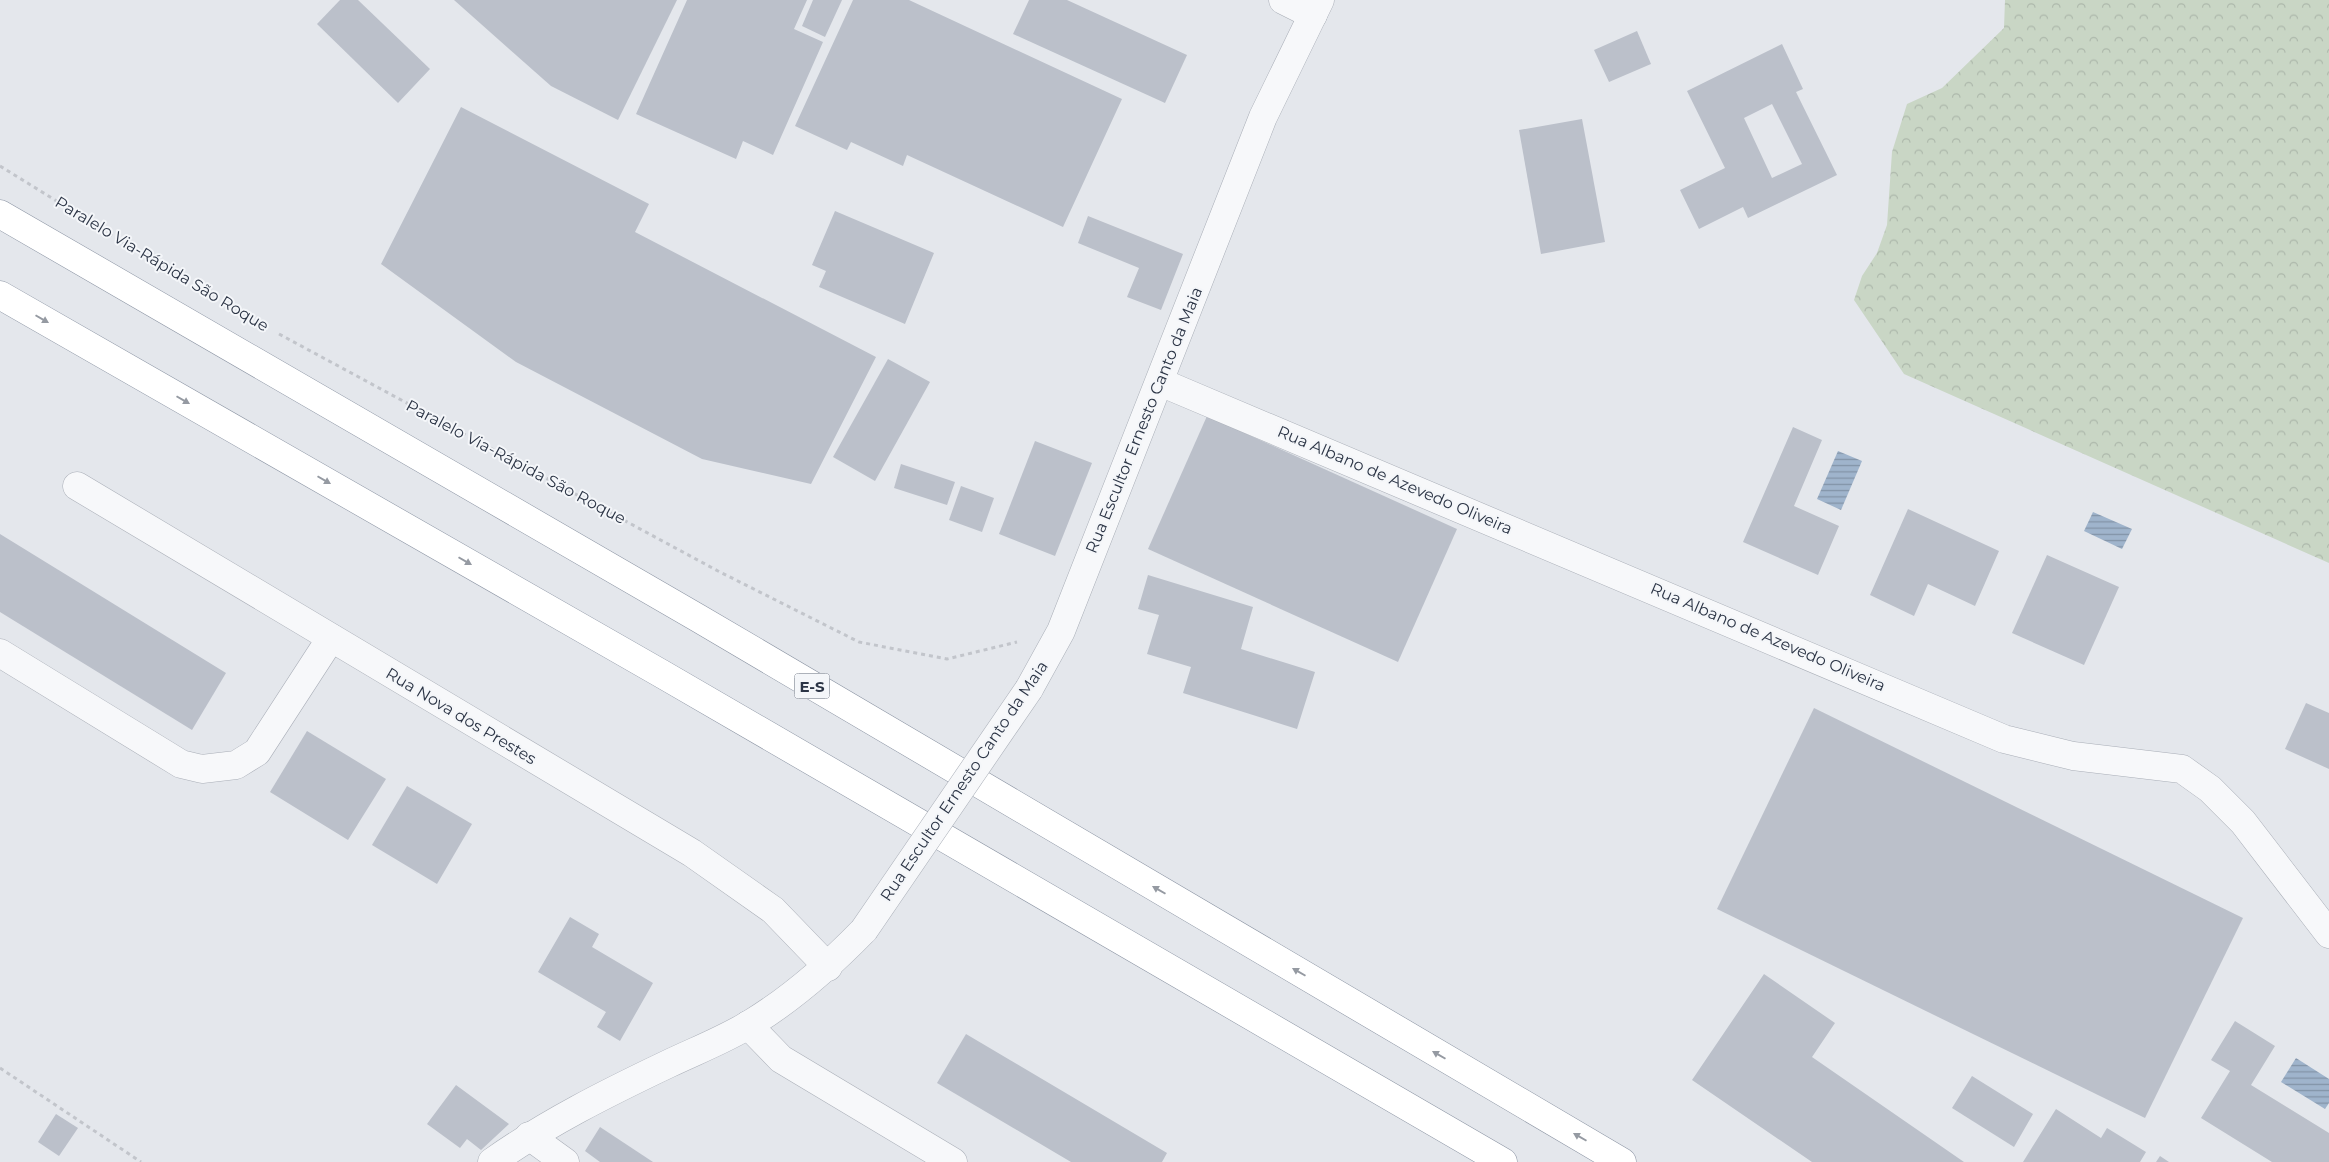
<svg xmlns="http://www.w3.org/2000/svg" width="2329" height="1162" font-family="Montserrat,sans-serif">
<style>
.forest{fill:url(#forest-crowns)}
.water{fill:url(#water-rules)}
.building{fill:#bbc0ca;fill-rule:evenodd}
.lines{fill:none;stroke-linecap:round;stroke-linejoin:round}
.minor-casing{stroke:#a9aeb7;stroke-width:29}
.highway-casing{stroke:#8b94a3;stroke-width:29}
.path{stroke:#c2c5cb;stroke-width:3;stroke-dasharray:4 4;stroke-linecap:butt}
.minor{stroke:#f7f8fa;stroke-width:28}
.highway{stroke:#fff;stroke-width:28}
.minor-bridge-casing{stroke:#a9aeb7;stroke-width:29;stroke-linecap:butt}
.minor-bridge{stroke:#f7f8fa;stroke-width:28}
.oneway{fill:#959aa2}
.labels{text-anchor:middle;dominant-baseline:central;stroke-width:4;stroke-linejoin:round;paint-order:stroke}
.shield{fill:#f4f6f9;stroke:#676e7b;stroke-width:1}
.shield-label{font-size:15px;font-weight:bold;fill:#2b3445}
.street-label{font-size:16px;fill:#2b3445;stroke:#f4f6f9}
</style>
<defs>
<pattern id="forest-crowns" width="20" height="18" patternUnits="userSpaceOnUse" patternTransform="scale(1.25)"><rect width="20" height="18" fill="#c9d6c5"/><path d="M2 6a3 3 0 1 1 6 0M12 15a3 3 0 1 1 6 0" fill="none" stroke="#adb8ab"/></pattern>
<pattern id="water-rules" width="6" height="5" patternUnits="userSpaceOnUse" patternTransform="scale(1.25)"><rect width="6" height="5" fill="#9fb4cc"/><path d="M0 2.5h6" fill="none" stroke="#8293a7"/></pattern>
</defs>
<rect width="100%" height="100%" fill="#e4e7ec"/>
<!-- forest -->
<polygon class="forest" points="2005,0 2329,0 2329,563 1904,374 1854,300 1862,276 1877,253 1887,225 1892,152 1907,104 1942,88 2004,28"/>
<!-- water -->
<g class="water">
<polygon points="1838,451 1862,461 1841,510 1817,499"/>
<polygon points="2093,512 2132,529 2122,549 2084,531"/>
<polygon points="2296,1058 2329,1079 2329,1103 2325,1109 2281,1082"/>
</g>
<!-- building -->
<g class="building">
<polygon points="340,0 358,0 430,69 398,103 317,24"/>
<polygon points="454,0 677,0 618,120 551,86"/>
<polygon points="687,0 807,0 794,29 823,42 773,155 743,141 736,159 636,114"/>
<polygon points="813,0 842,0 825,37 802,26"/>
<polygon points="853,0 909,0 1122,99 1063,227 907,155 903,166 851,142 847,150 795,126"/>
<polygon points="1029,0 1067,0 1187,55 1165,103 1013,34"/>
<polygon points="1637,31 1651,64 1609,82 1594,50"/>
<path d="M1782,44L1803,89L1796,92L1837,175L1748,218L1743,207L1699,229L1680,190L1725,168L1687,91ZM1772,104L1802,164L1772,178L1744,118Z"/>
<polygon points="461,107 649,204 635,232 876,357 811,484 702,459 516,362 381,264"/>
<polygon points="1582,119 1605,242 1541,254 1519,130"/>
<polygon points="835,211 934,253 905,324 819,287 826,271 812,265"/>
<polygon points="1088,216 1183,254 1161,310 1127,297 1139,268 1078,243"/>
<polygon points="888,359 930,382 875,481 833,457"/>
<polygon points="1207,416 1457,529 1398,662 1148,549"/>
<polygon points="1793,427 1822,440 1794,506 1839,526 1818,575 1743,542"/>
<polygon points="1035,441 1092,463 1055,556 999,534"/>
<polygon points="901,464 955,482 947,505 894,488"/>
<polygon points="961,486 994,498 982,532 949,520"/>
<polygon points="1908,509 1999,551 1975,606 1928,584 1914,616 1870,595"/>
<polygon points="0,534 226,673 192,730 0,612"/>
<polygon points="2047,555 2119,587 2084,665 2012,633"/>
<polygon points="1148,575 1253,607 1241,649 1315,672 1297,729 1183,693 1191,667 1147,654 1159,615 1138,609"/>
<polygon points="2306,703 2329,713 2329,769 2285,749"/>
<polygon points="1814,708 2243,918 2145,1118 1717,909"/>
<polygon points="307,731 386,779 348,840 270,792"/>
<polygon points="407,786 472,824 437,884 372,845"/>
<polygon points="570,917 599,934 592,947 653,983 620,1041 597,1027 606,1012 538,972"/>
<polygon points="1764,974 1835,1023 1812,1057 1964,1162 1812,1162 1692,1080"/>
<polygon points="2235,1021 2275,1046 2251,1085 2329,1133 2329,1162 2272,1162 2201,1118 2230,1071 2211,1060"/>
<polygon points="966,1034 1167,1153 1162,1162 1071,1162 937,1083"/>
<polygon points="1972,1076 2033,1114 2014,1147 1952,1108"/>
<polygon points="456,1085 509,1124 481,1150 467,1139 460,1148 427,1124"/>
<polygon points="2056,1109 2101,1138 2107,1128 2146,1152 2140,1162 2023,1162"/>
<polygon points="56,1114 78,1128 59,1156 38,1142"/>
<polygon points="600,1127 653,1162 600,1162 585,1151"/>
<polygon points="2160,1156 2169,1162 2156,1162"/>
</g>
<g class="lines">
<defs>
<g id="minor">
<polyline points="1283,0 1313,15"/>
<polyline points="1160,382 2004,739 2073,756 2182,769 2210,789 2243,822 2329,934"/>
<polyline points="77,486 692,853 773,910 828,967"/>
<polyline points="0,653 181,764 202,769 236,765 257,752 331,638"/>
<polyline points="1029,689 1061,631 1263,117 1320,0"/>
<polyline points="748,1025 781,1059 953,1162"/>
<polyline points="529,1136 565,1162"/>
<path d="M492,1162C547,1123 607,1093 668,1064C695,1051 724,1040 750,1024C793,998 829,966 864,930"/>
</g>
<g id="highway">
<polyline points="0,214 698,618 1622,1162"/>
<polyline points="0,295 662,674 1503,1162"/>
</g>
</defs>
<!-- minor casing -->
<use href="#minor" class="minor-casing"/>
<!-- highway casing -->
<use href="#highway" class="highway-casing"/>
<!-- path -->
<g class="path">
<polyline points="0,166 152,260"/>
<polyline points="279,334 718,571 859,642 947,659 1017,642"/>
<polyline points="0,1068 141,1162"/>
</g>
<!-- minor -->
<use href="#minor" class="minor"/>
<!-- highway -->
<use href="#highway" class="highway"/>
<defs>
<polyline id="minor-bridge" points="864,930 1029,689"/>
</defs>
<!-- minor-bridge casing -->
<use href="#minor-bridge" class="minor-bridge-casing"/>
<!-- minor-bridge -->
<use href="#minor-bridge" class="minor-bridge"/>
</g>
<!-- one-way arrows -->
<defs><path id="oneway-solid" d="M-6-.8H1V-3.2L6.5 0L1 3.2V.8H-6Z" transform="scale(1.25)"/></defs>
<g class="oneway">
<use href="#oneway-solid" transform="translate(42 319) rotate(30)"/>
<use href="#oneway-solid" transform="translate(183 400) rotate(30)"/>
<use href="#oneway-solid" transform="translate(324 480) rotate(30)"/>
<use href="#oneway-solid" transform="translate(465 561) rotate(30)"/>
<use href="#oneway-solid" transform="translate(1159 890) rotate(-150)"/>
<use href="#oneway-solid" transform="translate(1299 972) rotate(-150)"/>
<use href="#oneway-solid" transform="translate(1439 1055) rotate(-150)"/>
<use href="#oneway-solid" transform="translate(1580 1137) rotate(-150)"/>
</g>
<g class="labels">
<!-- shield labels -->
<rect class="shield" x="794.5" y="673.5" width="35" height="25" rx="4"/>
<g class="shield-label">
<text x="812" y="686">E-S</text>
</g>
<!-- street labels -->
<g class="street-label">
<text transform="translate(162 264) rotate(31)">Paralelo Via-Rápida São Roque</text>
<text transform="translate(1144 420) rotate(-68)">Rua Escultor Ernesto Canto da Maia</text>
<text transform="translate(516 462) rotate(28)">Paralelo Via-Rápida São Roque</text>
<text transform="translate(1395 480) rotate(23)">Rua Albano de Azevedo Oliveira</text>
<text transform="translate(1768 637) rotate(23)">Rua Albano de Azevedo Oliveira</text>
<text transform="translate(461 716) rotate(31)">Rua Nova dos Prestes</text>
<text transform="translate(964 781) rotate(-56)">Rua Escultor Ernesto Canto da Maia</text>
</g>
</g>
</svg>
